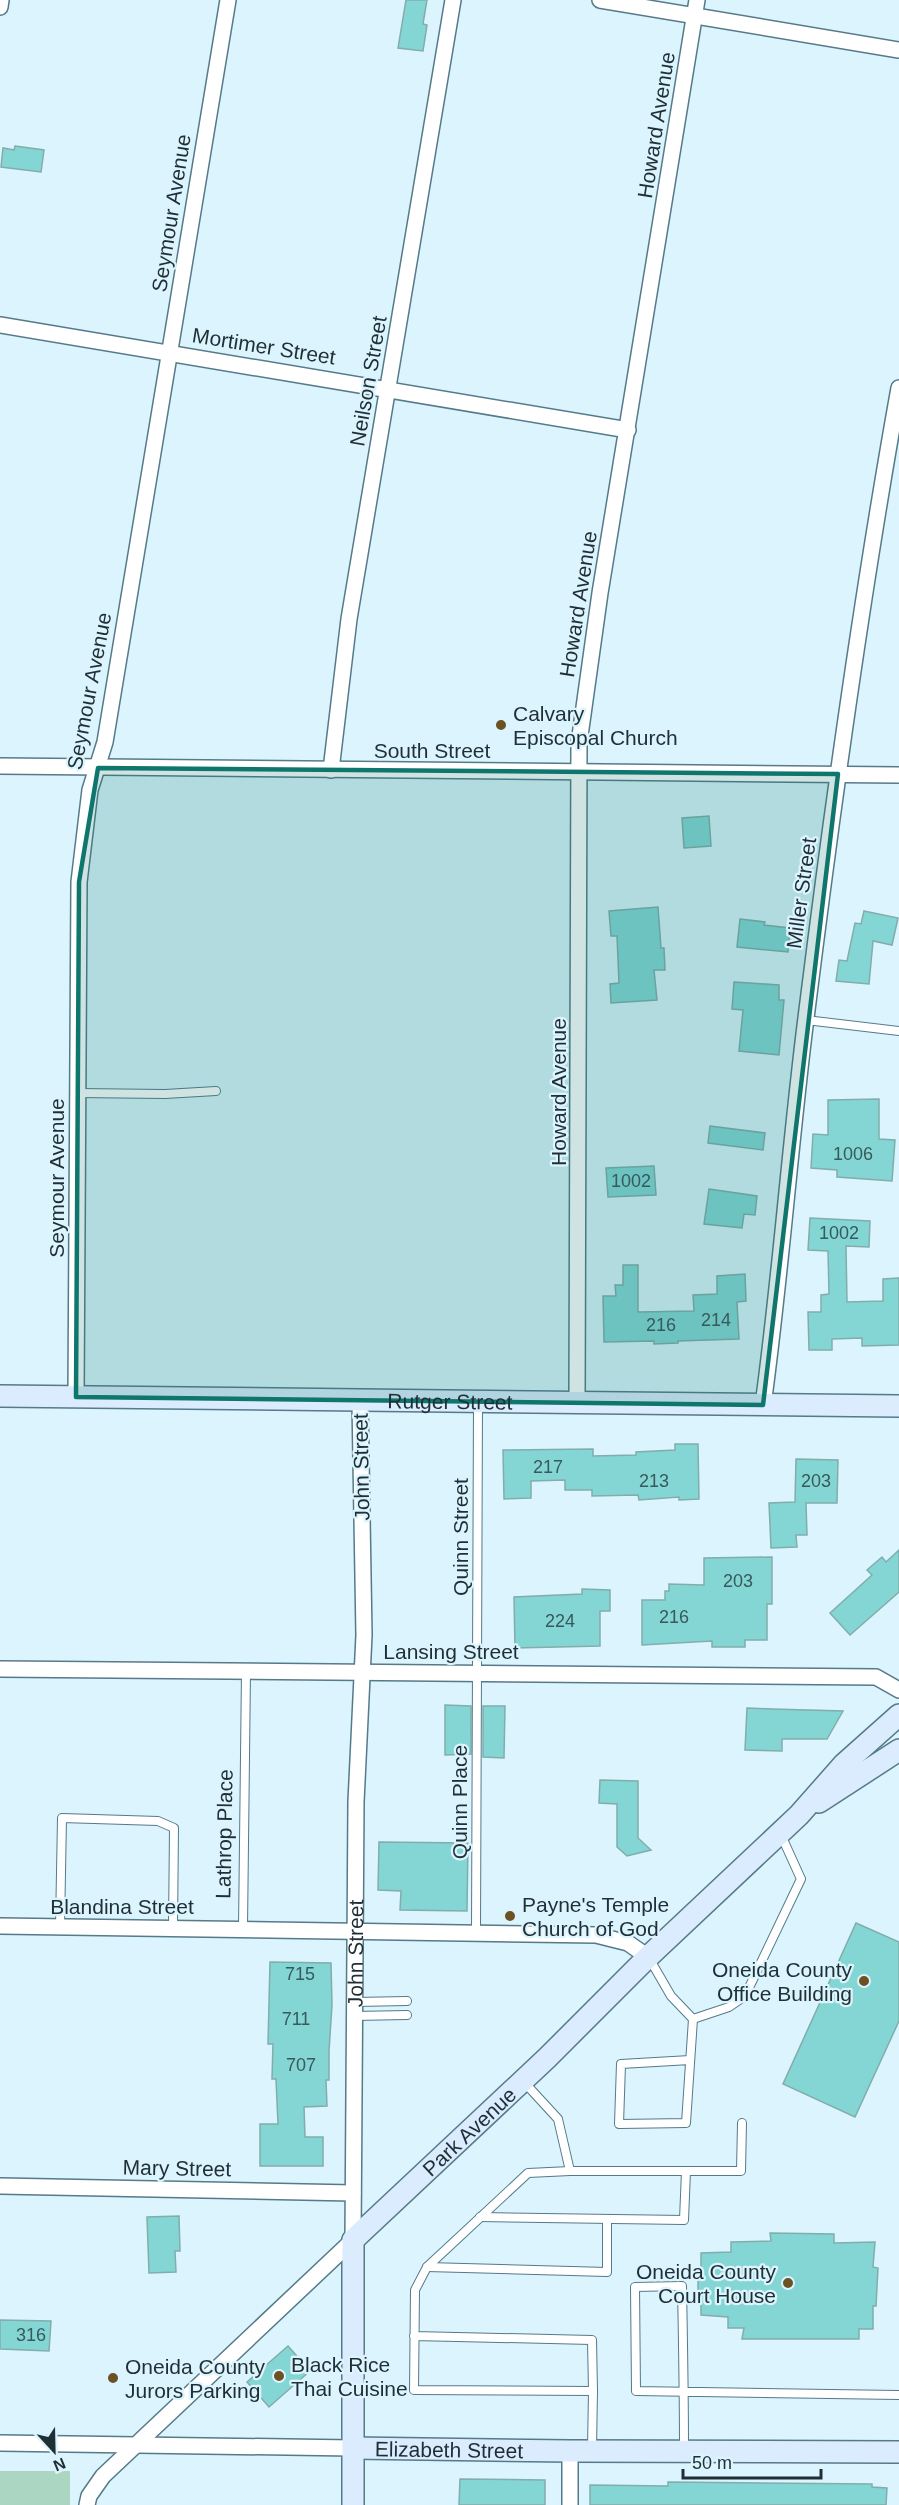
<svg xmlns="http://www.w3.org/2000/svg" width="899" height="2505" font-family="Helvetica,sans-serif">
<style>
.green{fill:#aad6c2}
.building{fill:#84d6d5;stroke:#81adac;stroke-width:1.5}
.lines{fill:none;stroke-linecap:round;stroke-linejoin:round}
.lane-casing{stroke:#557a88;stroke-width:10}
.street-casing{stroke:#557a88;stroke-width:18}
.secondary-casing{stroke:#557a88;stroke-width:24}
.lane{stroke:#fff;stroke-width:8}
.street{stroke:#fff;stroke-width:15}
.secondary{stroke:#dbecfe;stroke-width:21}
.marked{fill:#0f766e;fill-opacity:0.2;stroke:#0f766e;stroke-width:4.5;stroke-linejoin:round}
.poi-dot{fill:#6c5123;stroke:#dbf4fd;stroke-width:2}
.labels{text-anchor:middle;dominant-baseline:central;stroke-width:4.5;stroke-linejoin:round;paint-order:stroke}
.number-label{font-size:18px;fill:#38595d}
.street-label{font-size:21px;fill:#1f2f35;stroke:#dbf4fd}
.poi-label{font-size:21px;fill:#1f2f35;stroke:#dbf4fd;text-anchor:start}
</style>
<rect width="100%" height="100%" fill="#dbf4fd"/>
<!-- green -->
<rect class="green" x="0" y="2471" width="70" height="34"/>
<!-- building -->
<g class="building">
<polygon points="406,0 427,0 423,24 427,25 423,51 398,48"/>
<polygon points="15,146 44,150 41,172 1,167 3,148 14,150"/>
<polygon points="709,816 711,846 684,848 682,818"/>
<polygon points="658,907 661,948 664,948 665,970 654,970 657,1000 611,1003 610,984 619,983 617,936 611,936 609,911"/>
<polygon points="864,911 898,918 892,945 873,941 869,984 836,981 839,960 847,961 855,923 861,924"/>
<polygon points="740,919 765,922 764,925 790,928 788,952 737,947"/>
<polygon points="734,982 779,985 779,1000 784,1000 779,1055 739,1051 743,1010 732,1009"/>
<polygon points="879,1099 879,1139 895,1140 892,1181 837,1177 837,1170 811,1168 813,1134 828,1135 828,1100"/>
<polygon points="710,1126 765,1133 763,1150 708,1143"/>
<polygon points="654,1166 656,1195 608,1197 606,1168"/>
<polygon points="709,1189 757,1196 755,1215 744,1214 742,1228 704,1224"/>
<polygon points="810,1218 870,1221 869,1247 846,1246 847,1302 883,1301 883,1279 899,1278 899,1345 862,1346 862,1338 832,1339 832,1350 809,1350 808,1312 821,1312 821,1295 829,1294 828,1251 808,1250"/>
<polygon points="623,1265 638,1265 638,1312 694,1311 693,1295 717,1294 717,1276 745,1274 746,1301 737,1302 739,1339 678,1341 678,1343 654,1344 654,1341 604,1342 603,1296 616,1296 615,1285 623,1285"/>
<polygon points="675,1444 698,1444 699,1499 679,1500 679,1497 639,1500 638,1495 592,1496 592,1490 565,1490 565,1480 531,1481 531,1498 504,1499 503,1450 593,1449 593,1456 636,1455 636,1452 675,1450"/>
<polygon points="796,1459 838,1460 837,1503 806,1503 807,1535 796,1535 797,1547 771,1548 769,1503 795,1502"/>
<polygon points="899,1550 899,1592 850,1635 830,1613 872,1575 867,1570 882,1557 886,1562"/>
<polygon points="772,1557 772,1604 767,1604 767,1640 745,1640 745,1647 712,1647 712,1641 642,1645 642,1600 665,1600 665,1591 669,1591 669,1584 704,1585 704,1558"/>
<polygon points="582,1589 610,1590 610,1611 600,1611 600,1646 515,1648 514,1597 582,1594"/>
<polygon points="445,1705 471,1706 471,1754 445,1755"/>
<polygon points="483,1706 505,1706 504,1758 483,1757"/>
<polygon points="747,1708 772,1709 843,1711 827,1739 782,1739 782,1751 745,1750"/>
<polygon points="600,1780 638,1781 638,1838 651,1850 627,1856 617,1847 617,1804 599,1803"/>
<polygon points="379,1842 468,1843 467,1911 400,1910 401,1891 378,1890"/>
<polygon points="856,1923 899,1942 899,2021 855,2117 783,2084"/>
<polygon points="270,1962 331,1963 332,2005 329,2051 329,2080 326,2080 327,2106 304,2107 305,2137 323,2137 323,2166 260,2166 260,2124 278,2124 276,2079 272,2079 273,2044 268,2044"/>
<polygon points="179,2216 180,2251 175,2251 176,2272 149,2273 147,2217"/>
<polygon points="770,2233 834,2234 834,2243 875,2242 873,2267 878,2268 876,2306 873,2306 873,2329 859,2329 859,2339 742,2339 744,2328 728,2328 728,2317 701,2315 701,2302 698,2297 698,2270 701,2269 701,2253 731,2252 731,2242 771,2241"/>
<polygon points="0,2320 51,2321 49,2351 0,2349"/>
<polygon points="288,2346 310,2371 269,2407 247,2382"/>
<polygon points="460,2479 545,2480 545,2505 459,2505"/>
<polygon points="668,2482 872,2484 872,2487 887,2488 886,2505 590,2505 590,2485 668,2486"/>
</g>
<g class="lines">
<defs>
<g id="lane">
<polyline points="806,1020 899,1031"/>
<polyline points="77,1093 165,1094 216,1091"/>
<polyline points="60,1927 62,1818 158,1821 174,1828 173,1927"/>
<polyline points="243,1928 246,1671"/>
<polyline points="476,1931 478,1403"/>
<polyline points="649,1958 671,1996 693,2019 729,2007 745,1996 801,1879 781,1835"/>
<polyline points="355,2002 407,2001"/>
<polyline points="354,2016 407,2015"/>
<polyline points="690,2060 621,2064 619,2124 686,2123 693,2019"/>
<polyline points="524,2082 558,2119 570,2171 741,2171 742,2123"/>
<polyline points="480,2217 684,2220 686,2171"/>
<polyline points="427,2267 607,2272 607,2219"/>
<polyline points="414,2336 592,2340 593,2391 414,2390 415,2290 427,2267 528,2173 570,2171"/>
<polyline points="592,2449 593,2391"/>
<path d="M684,2449C684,2395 683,2340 682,2286L635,2287L636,2391L899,2395"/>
</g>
<g id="street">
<polyline points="600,0 899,50"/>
<polyline points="0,7 1,0"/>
<polyline points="0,325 628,430"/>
<polyline points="0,766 899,775"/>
<polyline points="331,770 349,619 453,0"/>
<polyline points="76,1397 79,882 90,790 105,742 228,0"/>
<polyline points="577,1402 579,743 600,593 697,0"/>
<path d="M763,1405C781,1274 790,1142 807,1010C833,802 862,594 899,388"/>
<polyline points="0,1669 876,1677 899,1690"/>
<polyline points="0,1926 596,1935 628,1943 648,1957"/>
<polyline points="0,2186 353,2193"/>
<polyline points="0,2443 353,2448"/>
<polyline points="570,2451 570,2505"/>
<path id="s1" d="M87,2505L89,2496L103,2476L353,2240L356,1802L364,1635L360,1401"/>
</g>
<g id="secondary">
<path id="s2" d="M0,1396L899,1406"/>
<polyline points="819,1802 899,1750"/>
<path id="s3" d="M353,2448L570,2451L899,2452"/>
<path id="s4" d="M353,2505V2240L547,2058L648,1957L799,1815L844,1764L899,1715"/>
</g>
</defs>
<!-- lane casing -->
<use href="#lane" class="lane-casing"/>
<!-- street casing -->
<use href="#street" class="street-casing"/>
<!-- secondary casing -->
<use href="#secondary" class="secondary-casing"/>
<!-- lane -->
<use href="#lane" class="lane"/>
<!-- street -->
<use href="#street" class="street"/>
<!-- secondary -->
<use href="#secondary" class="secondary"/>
</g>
<!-- marked area -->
<path class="marked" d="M98,768L838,774L763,1405L76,1397L79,882Z"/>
<!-- markers -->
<g class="poi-dot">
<circle cx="501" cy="725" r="6"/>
<circle cx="510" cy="1916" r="6"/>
<circle cx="864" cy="1981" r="6"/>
<circle cx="788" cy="2283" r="6"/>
<circle cx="279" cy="2376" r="6"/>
<circle cx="113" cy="2378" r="6"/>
</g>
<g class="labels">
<!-- number labels -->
<g class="number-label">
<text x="853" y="1154">1006</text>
<text x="631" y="1181">1002</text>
<text x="839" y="1233">1002</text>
<text x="716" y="1320">214</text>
<text x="661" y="1325">216</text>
<text x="548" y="1467">217</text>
<text x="654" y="1481">213</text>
<text x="816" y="1481">203</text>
<text x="738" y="1581">203</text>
<text x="674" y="1617">216</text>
<text x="560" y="1621">224</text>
<text x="300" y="1974">715</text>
<text x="296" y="2019">711</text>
<text x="301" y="2065">707</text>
<text x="31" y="2335">316</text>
</g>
<!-- street labels -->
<g class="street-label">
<text transform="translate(656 125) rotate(-81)">Howard Avenue</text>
<text transform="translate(171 213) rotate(-81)">Seymour Avenue</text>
<text transform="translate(264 346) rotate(9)">Mortimer Street</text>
<text transform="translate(368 381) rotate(-80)">Neilson Street</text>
<text transform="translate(578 604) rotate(-81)">Howard Avenue</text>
<text transform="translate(89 691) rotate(-79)">Seymour Avenue</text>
<text x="432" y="750">South Street</text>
<text transform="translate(801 893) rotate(-82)">Miller Street</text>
<text transform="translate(558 1092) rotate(-90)">Howard Avenue</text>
<text transform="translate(56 1178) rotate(-90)">Seymour Avenue</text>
<text stroke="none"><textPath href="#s2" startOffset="450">Rutger Street</textPath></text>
<text transform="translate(361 1467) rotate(-91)">John Street</text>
<text transform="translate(460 1537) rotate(-90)">Quinn Street</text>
<text x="451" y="1651">Lansing Street</text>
<text transform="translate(459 1802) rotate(-90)">Quinn Place</text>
<text transform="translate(224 1834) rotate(-89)">Lathrop Place</text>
<text x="122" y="1906">Blandina Street</text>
<text stroke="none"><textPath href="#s1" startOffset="664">John Street</textPath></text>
<text stroke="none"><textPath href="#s4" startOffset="424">Park Avenue</textPath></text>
<text transform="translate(177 2168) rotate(1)">Mary Street</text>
<text stroke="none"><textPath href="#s3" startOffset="96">Elizabeth Street</textPath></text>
</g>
<!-- poi labels -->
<g class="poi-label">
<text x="513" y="713">Calvary<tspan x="513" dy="24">Episcopal Church</tspan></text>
<text x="522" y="1904">Payne's Temple<tspan x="522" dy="24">Church of God</tspan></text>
<text x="852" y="1969" text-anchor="end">Oneida County<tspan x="852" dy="24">Office Building</tspan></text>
<text x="776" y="2271" text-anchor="end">Oneida County<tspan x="776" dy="24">Court House</tspan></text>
<text x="291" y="2364">Black Rice<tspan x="291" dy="24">Thai Cuisine</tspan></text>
<text x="125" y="2366">Oneida County<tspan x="125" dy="24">Jurors Parking</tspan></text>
</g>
</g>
<!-- north arrow -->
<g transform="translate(54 2451) rotate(158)" stroke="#dbf4fd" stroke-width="4.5" paint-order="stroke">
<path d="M0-4.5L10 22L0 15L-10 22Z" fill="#1f2f35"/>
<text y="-9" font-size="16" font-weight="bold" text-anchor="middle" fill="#1f2f35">N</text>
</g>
<!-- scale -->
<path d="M683 2469v9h138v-9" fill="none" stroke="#1f2f35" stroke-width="3"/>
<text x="692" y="2469" font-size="18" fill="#1f2f35" stroke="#dbf4fd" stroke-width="4.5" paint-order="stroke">50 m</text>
</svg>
